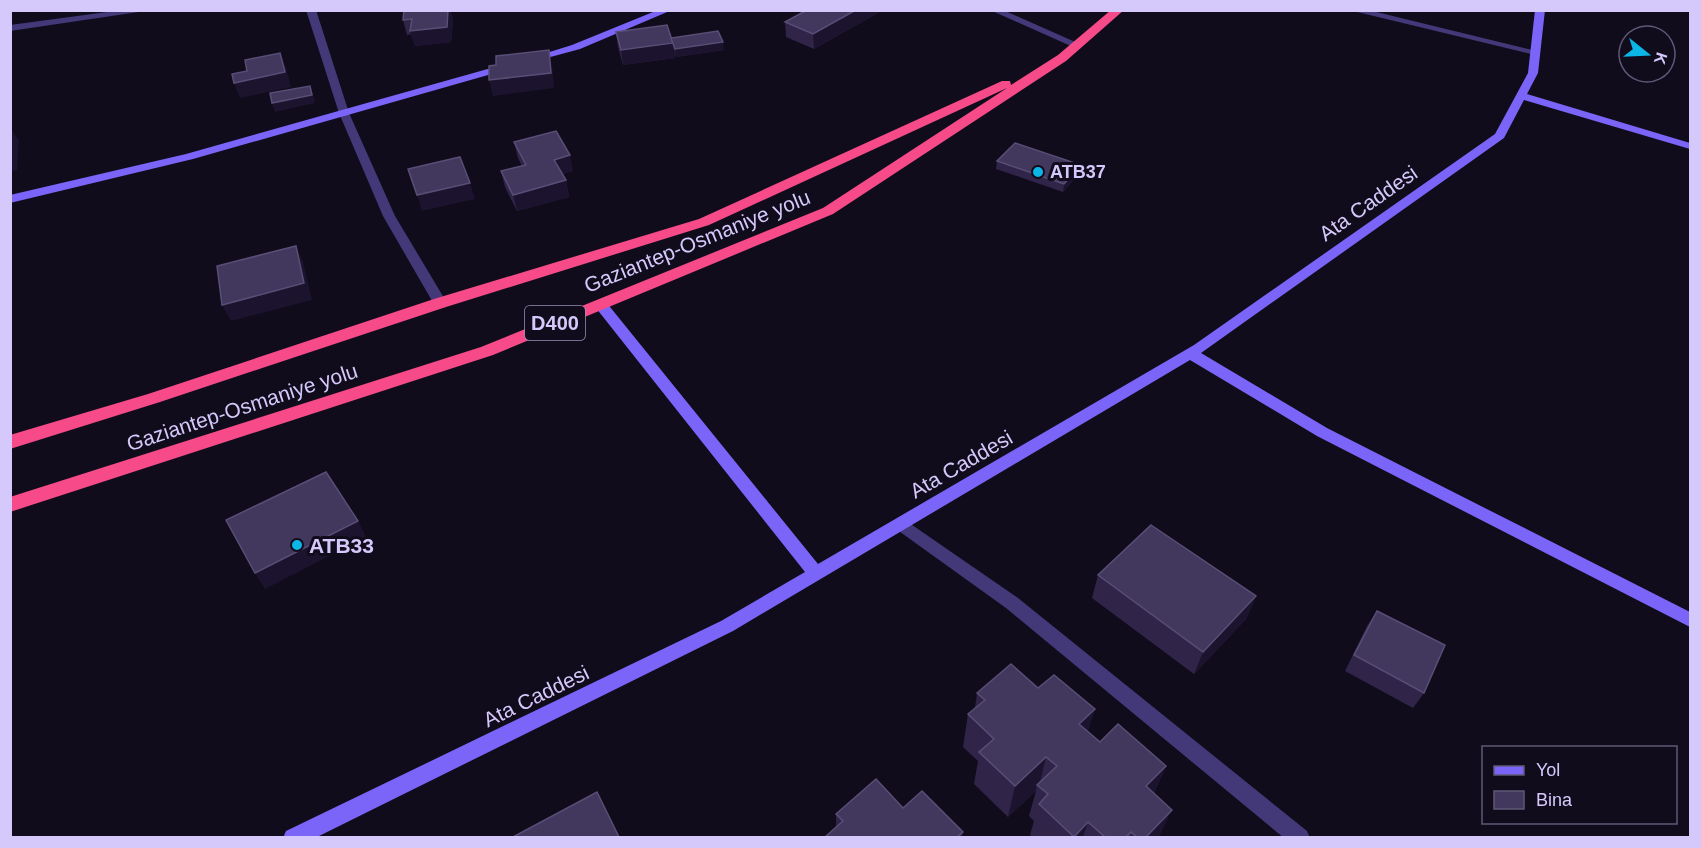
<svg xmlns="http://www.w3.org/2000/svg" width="1701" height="848" font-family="Arial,sans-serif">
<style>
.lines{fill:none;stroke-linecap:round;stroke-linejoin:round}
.street{fill:#433979;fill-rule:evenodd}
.secondary{fill:#7b65f8;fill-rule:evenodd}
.highway{fill:#f64b88;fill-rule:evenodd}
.wall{fill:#302549}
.shaded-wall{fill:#1c142f}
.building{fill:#42375d;stroke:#594e76;stroke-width:1.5}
.poi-dot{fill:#0bb6e7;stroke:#110c1c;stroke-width:2}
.labels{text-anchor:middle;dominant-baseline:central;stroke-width:6;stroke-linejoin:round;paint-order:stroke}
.far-poi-label{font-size:18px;font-weight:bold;fill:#d5c9fc;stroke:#110c1c;text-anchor:start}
.shield{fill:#110c1c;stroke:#9a90b9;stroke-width:1.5}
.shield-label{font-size:20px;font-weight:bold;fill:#d5c9fc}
.street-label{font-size:21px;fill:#d5c9fc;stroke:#110c1c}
.poi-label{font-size:21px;font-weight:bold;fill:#d5c9fc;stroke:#110c1c;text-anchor:start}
</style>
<rect width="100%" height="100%" fill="#110c1c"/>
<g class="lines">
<!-- street -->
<g class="street">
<polygon points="122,10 152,10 10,31 10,25"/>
<polygon points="306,10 316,10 349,113 395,216 447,303 445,306 435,306 383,216 339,113"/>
<polygon points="990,10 1003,10 1082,45 1073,47"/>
<polygon points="1349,10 1368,10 1540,52 1535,55"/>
<polygon points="902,518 1018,598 1307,831 1310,838 1284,838 1006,608 896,529 894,524 896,519"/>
</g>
<!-- secondary -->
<g class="secondary">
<polygon points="658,10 672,10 580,49 532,62 527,59 572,45"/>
<polygon points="1535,10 1545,10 1538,73 1527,94 1690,143 1690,149 1524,100 1504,138 1201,353 1327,428 1690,612 1690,627 1317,436 1190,360 733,631 315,838 283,838 286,831 721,621 805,572 596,308 594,305 596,302 606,302 818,564 1194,345 1495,134 1528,73"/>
<polygon points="509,63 514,66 513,68 193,159 10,203 10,195 186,154"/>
</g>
<!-- highway -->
<polygon class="highway" points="1111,10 1124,10 1066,61 833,214 493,355 10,512 10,497 481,347 823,208 1007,88 709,225 446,307 160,402 10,449 10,435 148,394 434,299 699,219 1002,81 1010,81 1011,85 1058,55"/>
</g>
<!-- wall -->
<g class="wall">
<polygon points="404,10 450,10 453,20 451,42 415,46 411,34 407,35 403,20"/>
<polygon points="807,10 883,10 814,49 786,37 785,22"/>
<polygon points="616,32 671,39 724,50 676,57 674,49 675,58 623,65 618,47"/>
<polygon points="514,142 573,171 562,174 566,180 569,197 517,211 505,187 501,171 522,166 518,158"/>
<polygon points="997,161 1081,165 1079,174 1063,192 996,169"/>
<polygon points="1098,575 1256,596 1246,619 1194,674 1092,598"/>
<polygon points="1377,611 1424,693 1413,708 1345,671 1367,626"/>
<polygon points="977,693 1088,732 1100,742 1166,766 1154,793 1159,837 1033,837 1030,835 1034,821 1029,816 1036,791 1008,817 974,784 978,761 963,747 968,714 975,708"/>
<polygon points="903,808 963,832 962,837 825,837 836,827 836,814"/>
</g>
<!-- shaded-wall -->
<g class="shaded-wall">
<polygon points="448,10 450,10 453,20 451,42 415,46 410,31"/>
<polygon points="856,10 883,10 814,49 813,34"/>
<polygon points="723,42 724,50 676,57 675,49"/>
<polygon points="673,43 675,58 623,65 621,50"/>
<polygon points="549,50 552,66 554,88 493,96 489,80"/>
<polygon points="280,53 286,68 291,87 240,98 234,83"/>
<polygon points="310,86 313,94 315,103 275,112 272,103"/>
<polygon points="10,127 19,141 17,170 10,171"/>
<polygon points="570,155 573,171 557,176 554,160"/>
<polygon points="1081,165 1079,174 1063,192 1064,184"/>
<polygon points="566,180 569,197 517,211 513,195"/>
<polygon points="470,183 475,199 422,211 417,195"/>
<polygon points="296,246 303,262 312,300 231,321 222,305"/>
<polygon points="358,521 366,537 265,589 255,573"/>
<polygon points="1256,596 1246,619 1194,674 1203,652"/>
<polygon points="1095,709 1085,742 1079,724"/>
<polygon points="1046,757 1039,786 1037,785 1036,791 1008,817 1015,786"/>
<polygon points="1166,766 1152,797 1146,786"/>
<polygon points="1172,810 1159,837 1146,837"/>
<polygon points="1088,822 1083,837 1074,837"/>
</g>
<!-- building -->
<g class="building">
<polygon points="404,10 448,10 447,27 410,31 412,19 403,20"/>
<polygon points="807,10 856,10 813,34 785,22"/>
<polygon points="667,25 673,43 621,50 616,32"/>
<polygon points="718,31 723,42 675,49 671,38"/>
<polygon points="549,50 551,73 489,80 489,66 496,65 496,56"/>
<polygon points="280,53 285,72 234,83 232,74 247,71 245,60"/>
<polygon points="310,86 312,95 272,103 270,93"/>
<polygon points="556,131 570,155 554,160 566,180 513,195 501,171 526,165 514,142"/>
<polygon points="1015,143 1081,165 1064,184 997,161"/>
<polygon points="460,157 470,183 417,195 408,169"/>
<polygon points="296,246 304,283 222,305 217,266"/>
<polygon points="326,472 358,521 255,573 226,520"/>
<polygon points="1151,525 1256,596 1203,652 1098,575"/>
<polygon points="1377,611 1445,645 1424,693 1354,655"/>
<polygon points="1011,664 1038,688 1054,675 1095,709 1079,724 1100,742 1118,724 1166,766 1146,786 1172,810 1146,837 1137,837 1131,832 1126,837 1105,837 1088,822 1074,837 1039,804 1048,794 1037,785 1057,766 1046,757 1015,786 979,752 994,739 968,714 985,700 977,693"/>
<polygon points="876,779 903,808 922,791 963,832 957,837 825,837 843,821 836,814"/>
<polygon points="597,792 619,837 513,837"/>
</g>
<!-- markers -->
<g class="poi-dot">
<circle cx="1038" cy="172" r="6"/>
<circle cx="297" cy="545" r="6"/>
</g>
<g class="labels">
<!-- far-poi labels -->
<g class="far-poi-label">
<text x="1050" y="172">ATB37</text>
</g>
<!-- shield labels -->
<rect class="shield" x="525" y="306" width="60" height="34" rx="4.5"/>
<g class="shield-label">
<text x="555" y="323">D400</text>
</g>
<!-- street labels -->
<g class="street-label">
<text transform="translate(1368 203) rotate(-35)">Ata Caddesi</text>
<text transform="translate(697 241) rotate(-22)">Gaziantep-Osmaniye yolu</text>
<text transform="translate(242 407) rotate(-18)">Gaziantep-Osmaniye yolu</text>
<text transform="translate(961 464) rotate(-30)">Ata Caddesi</text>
<text transform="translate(536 696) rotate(-26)">Ata Caddesi</text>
</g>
<!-- poi labels -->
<g class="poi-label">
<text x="309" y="545">ATB33</text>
</g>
</g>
<!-- border -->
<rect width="1701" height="848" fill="none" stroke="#d5c9fc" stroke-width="24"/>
<!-- legend -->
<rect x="1482" y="746" width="195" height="78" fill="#110c1c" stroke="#5f5876" stroke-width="1.5"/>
<rect x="1494" y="766" width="30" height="9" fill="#7b65f8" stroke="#5f5876" stroke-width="1.5"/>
<text x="1536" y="776" font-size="18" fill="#d5c9fc">Yol</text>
<rect x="1494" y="791" width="30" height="18" fill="#42375d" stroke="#5f5876" stroke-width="1.5"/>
<text x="1536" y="806" font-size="18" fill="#d5c9fc">Bina</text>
<!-- north arrow -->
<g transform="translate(1647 54) rotate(108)"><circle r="28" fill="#110c1c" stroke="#5f5876" stroke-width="1.5"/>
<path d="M0-4.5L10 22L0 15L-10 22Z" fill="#0bb6e7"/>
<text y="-9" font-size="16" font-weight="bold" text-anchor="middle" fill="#d5c9fc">K</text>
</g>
</svg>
